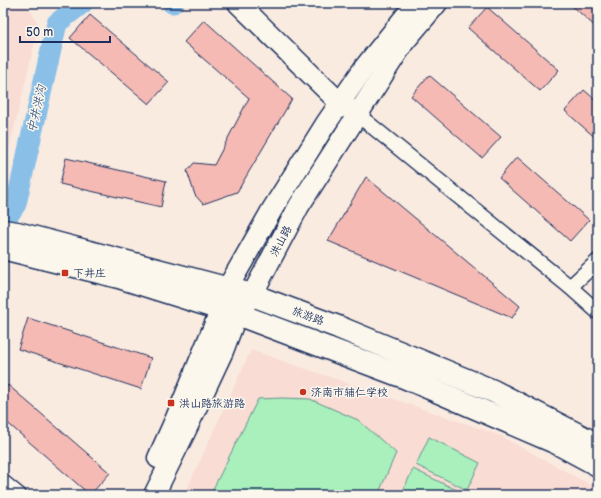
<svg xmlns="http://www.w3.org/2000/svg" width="601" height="498" font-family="'Balsamiq Sans','LXGW WenKai TC',sans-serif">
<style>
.built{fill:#f9dcd4}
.green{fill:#a9f0bc;stroke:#62908d}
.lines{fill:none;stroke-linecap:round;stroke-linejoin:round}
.river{stroke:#8ac0e8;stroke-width:21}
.building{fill:#f6bab4;stroke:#1b2f5e}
.street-casing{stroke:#1b2f5e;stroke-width:17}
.secondary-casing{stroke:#1b2f5e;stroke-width:23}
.primary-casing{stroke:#1b2f5e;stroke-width:25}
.street{stroke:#fbf7ec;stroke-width:14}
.secondary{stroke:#fbf7ec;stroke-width:20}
.primary{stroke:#fbf7ec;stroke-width:22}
.poi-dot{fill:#c8321e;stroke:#fbf7ec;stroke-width:1.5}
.labels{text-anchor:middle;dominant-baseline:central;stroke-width:3;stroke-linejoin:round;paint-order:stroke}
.street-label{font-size:11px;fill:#1b2f5e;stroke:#fbf7ec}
.poi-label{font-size:11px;fill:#1b2f5e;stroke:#fbf7ec;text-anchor:start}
.water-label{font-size:12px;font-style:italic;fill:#3c5a87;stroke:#fbf7ec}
</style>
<rect width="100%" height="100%" fill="#faebe1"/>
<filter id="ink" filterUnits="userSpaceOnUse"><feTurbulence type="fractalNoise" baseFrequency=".025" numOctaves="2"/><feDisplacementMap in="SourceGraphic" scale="8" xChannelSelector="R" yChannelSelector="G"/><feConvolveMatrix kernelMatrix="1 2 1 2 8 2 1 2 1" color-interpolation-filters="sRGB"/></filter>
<g filter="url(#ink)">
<!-- built -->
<g class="built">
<polygon points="3,3 26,3 39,25 3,174"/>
<polygon points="251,350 499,435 598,489 598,495 184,495"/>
</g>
<!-- green -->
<g class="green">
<polygon points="282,398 310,399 358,420 396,453 378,495 210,495 258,399"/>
<polygon points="429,437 480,463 467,490 416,465"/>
<polygon points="413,469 465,494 464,495 401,495"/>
</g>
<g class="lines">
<!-- river -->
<g class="river">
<polyline points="172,3 173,3"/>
<polyline points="3,223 16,204 57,23 83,3"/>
</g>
</g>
<!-- building -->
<g class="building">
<polygon points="569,3 598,3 598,29"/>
<polygon points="487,7 559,70 540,91 468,28"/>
<polygon points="90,15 169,82 149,104 70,38"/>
<polygon points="204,20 292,99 237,192 203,204 195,195 187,171 194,163 214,165 249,98 184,42"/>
<polygon points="429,75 501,137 482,158 411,96"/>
<polygon points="584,90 598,102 598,140 565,111"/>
<polygon points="517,157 589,220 570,241 499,178"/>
<polygon points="66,158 166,181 161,207 60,184"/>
<polygon points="366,177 520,306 512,318 328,241"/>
<polygon points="28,318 151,358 141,389 18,349"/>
<polygon points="8,385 110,473 90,495 3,419 3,390"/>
</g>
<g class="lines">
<defs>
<g id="street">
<polyline points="358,115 570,287 598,312"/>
<polyline points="570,287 598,261"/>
<polyline points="3,482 19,495"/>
</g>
<g id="secondary">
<polyline points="238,3 340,103 351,110"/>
<polyline points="158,458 176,418 221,309 227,289 273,208 325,125 364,68 416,3"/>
<polyline points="154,495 185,432 223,351 237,314 252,295 299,206 404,42 437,3"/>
</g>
<g id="primary">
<polyline points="3,231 17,233 252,295 338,327 493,391 598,445"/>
<polyline points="3,248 119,277 221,309 237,314 404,377 557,443 598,465"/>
</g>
</defs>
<!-- street casing -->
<use href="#street" class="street-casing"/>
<!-- secondary casing -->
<use href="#secondary" class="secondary-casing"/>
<!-- primary casing -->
<use href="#primary" class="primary-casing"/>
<!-- street -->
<use href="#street" class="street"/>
<!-- secondary -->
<use href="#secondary" class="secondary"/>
<!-- primary -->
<use href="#primary" class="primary"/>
</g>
</g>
<!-- markers -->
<g class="poi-dot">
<rect x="61" y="269" width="8" height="8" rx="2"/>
<circle cx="303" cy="392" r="4"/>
<rect x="167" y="399" width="8" height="8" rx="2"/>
</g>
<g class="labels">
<!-- street labels -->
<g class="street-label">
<text transform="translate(281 241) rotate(-62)">洪山路</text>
<text transform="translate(308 316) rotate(20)">旅游路</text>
</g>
<!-- poi labels -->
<g class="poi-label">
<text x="73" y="273">下井庄</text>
<text x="311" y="392">济南市辅仁学校</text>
<text x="179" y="403">洪山路旅游路</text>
</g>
<!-- water labels -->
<g class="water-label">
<text transform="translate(37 109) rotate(-77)">中井洪沟</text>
</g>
</g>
<!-- margin -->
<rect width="601" height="498" fill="none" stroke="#fbf7ec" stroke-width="16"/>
<rect x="8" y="8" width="585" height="482" fill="none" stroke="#1b2f5e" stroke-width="1.5" filter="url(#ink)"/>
<!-- scale -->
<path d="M20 36v6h90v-6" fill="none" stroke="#1b2f5e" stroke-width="2"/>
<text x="26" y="36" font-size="12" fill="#1b2f5e" stroke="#fbf7ec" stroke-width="3" paint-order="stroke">50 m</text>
</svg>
